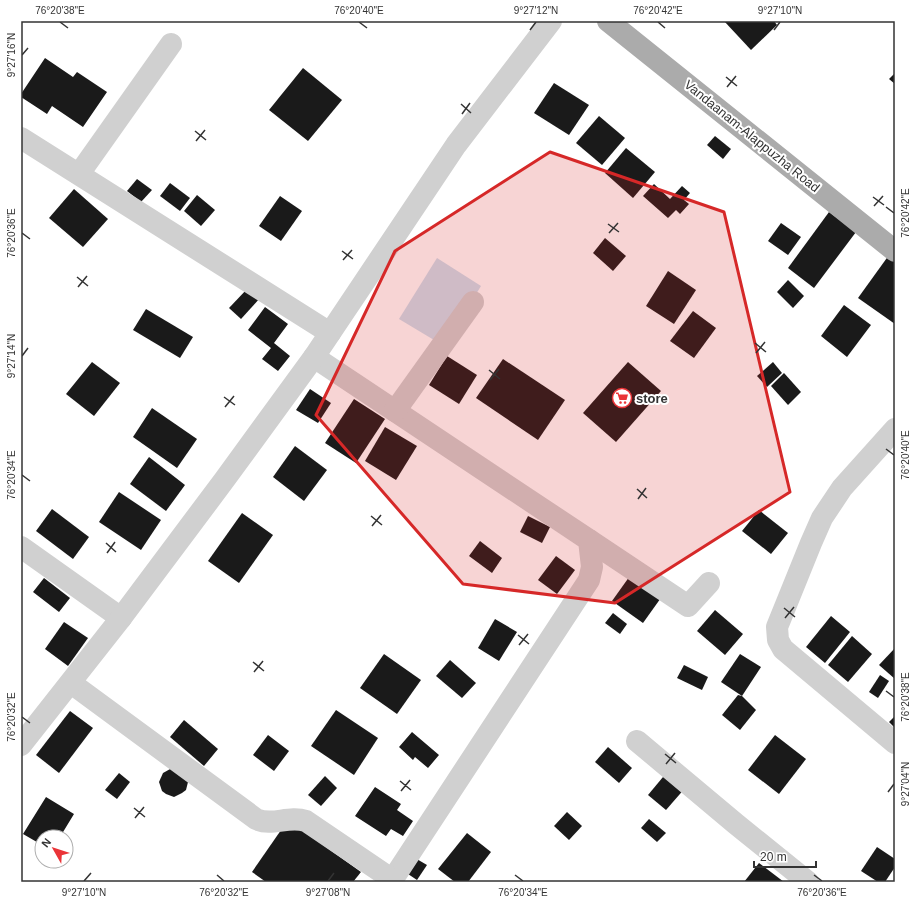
<svg xmlns="http://www.w3.org/2000/svg" width="916" height="903" font-family="Helvetica,sans-serif">
<style>
.water{fill:#cee0ee}
.building{fill:#1a1a1a}
.lines{fill:none;stroke-linecap:round;stroke-linejoin:round}
.minor{stroke:#d0d0d0;stroke-width:22}
.major{stroke:#ababab;stroke-width:22}
.marked{fill:#d62828;fill-opacity:0.2;stroke:#d62828;stroke-width:3;stroke-linejoin:round}
.ticks{fill:none;stroke:#333;stroke-width:1.5}
.labels{text-anchor:middle;dominant-baseline:central;stroke-width:4;stroke-linejoin:round;paint-order:stroke}
.street-label{font-size:13px;fill:#333;stroke:#fff}
.poi-label{font-size:13px;font-weight:bold;fill:#333;stroke:#fff;text-anchor:start}
.neatline{fill:none;stroke:#333;stroke-width:1.5}
.ticks-label{font-size:10px;text-anchor:middle;fill:#333}
</style>
<rect width="100%" height="100%" fill="#fff"/>
<!-- water -->
<polygon class="water" points="437,258 481,286 444,346 399,319"/>
<!-- building -->
<g class="building">
<polygon points="724,21 774,21 777,25 751,50"/>
<polygon points="45,58 73,77 77,72 107,92 83,127 52,106 47,114 21,97 21,94"/>
<polygon points="303,68 342,100 308,141 269,110"/>
<polygon points="895,73 895,84 889,79"/>
<polygon points="554,83 589,105 569,135 534,113"/>
<polygon points="599,116 625,138 602,165 576,143"/>
<polygon points="715,136 731,149 723,159 707,145"/>
<polygon points="626,148 655,172 633,198 605,173"/>
<polygon points="137,179 152,190 141,202 127,191"/>
<polygon points="170,183 190,198 180,211 160,196"/>
<polygon points="654,184 670,199 682,186 690,193 684,200 689,204 680,214 676,210 668,218 643,196"/>
<polygon points="74,189 108,219 83,247 49,218"/>
<polygon points="197,195 215,210 201,226 184,211"/>
<polygon points="280,196 302,211 281,241 259,226"/>
<polygon points="829,212 856,232 814,288 788,268"/>
<polygon points="781,223 801,237 788,255 768,241"/>
<polygon points="605,238 626,256 613,271 593,253"/>
<polygon points="889,255 895,260 895,324 858,298"/>
<polygon points="668,271 696,290 674,324 646,306"/>
<polygon points="788,280 804,296 793,308 777,292"/>
<polygon points="248,288 260,298 241,319 229,308"/>
<polygon points="844,305 871,325 847,357 821,336"/>
<polygon points="265,307 288,324 274,343 290,356 278,371 262,359 271,348 248,330"/>
<polygon points="146,309 193,337 180,358 133,330"/>
<polygon points="693,311 716,328 694,358 670,341"/>
<polygon points="447,356 477,375 459,404 429,385"/>
<polygon points="503,359 565,400 538,440 476,398"/>
<polygon points="92,362 120,383 94,416 66,394"/>
<polygon points="628,362 661,391 616,442 583,413"/>
<polygon points="773,362 782,373 767,387 757,376"/>
<polygon points="784,373 801,392 788,405 771,386"/>
<polygon points="310,389 331,403 318,423 296,410"/>
<polygon points="354,399 385,419 356,463 325,443"/>
<polygon points="152,408 197,439 177,468 133,437"/>
<polygon points="385,427 417,446 396,480 365,461"/>
<polygon points="295,446 327,470 304,501 273,477"/>
<polygon points="149,457 185,485 166,511 130,484"/>
<polygon points="119,492 161,520 141,550 99,522"/>
<polygon points="52,509 89,537 73,559 36,531"/>
<polygon points="759,510 788,533 771,554 742,531"/>
<polygon points="242,513 273,535 239,583 208,561"/>
<polygon points="528,516 550,527 542,543 520,532"/>
<polygon points="480,541 502,558 492,573 469,556"/>
<polygon points="556,556 575,570 557,594 538,580"/>
<polygon points="632,573 663,595 643,623 612,601"/>
<polygon points="44,578 70,598 59,612 33,592"/>
<polygon points="715,610 743,634 725,655 697,631"/>
<polygon points="613,613 627,624 620,634 605,623"/>
<polygon points="831,616 850,632 825,663 806,647"/>
<polygon points="495,619 517,632 499,661 478,648"/>
<polygon points="64,622 88,638 68,666 45,649"/>
<polygon points="852,636 872,654 848,682 828,665"/>
<polygon points="895,648 895,679 879,665"/>
<polygon points="384,654 421,680 397,714 360,688"/>
<polygon points="740,654 761,667 742,696 721,682"/>
<polygon points="450,660 476,683 462,698 436,676"/>
<polygon points="684,665 708,677 702,690 677,678"/>
<polygon points="880,675 889,681 878,698 869,692"/>
<polygon points="738,695 742,696 756,710 740,730 722,715"/>
<polygon points="336,710 378,738 354,775 311,746"/>
<polygon points="70,711 93,728 59,773 36,755"/>
<polygon points="895,716 895,728 889,722"/>
<polygon points="184,720 218,749 204,766 170,737"/>
<polygon points="412,732 439,755 428,768 415,757 413,760 399,747"/>
<polygon points="268,735 289,751 274,771 253,755"/>
<polygon points="775,735 806,759 779,794 748,770"/>
<polygon points="608,747 632,768 619,783 595,762"/>
<polygon points="172,768 188,782 186,790 182,793 174,797 166,794 162,791 159,782 163,773"/>
<polygon points="668,771 686,787 666,810 648,795"/>
<polygon points="119,773 130,782 117,799 105,790"/>
<polygon points="325,776 337,788 321,806 308,795"/>
<polygon points="375,787 401,804 397,810 413,821 403,836 391,829 386,836 355,816"/>
<polygon points="46,797 74,814 60,837 42,837 42,845 23,834"/>
<polygon points="567,812 582,826 569,840 554,826"/>
<polygon points="649,819 666,833 657,842 641,828"/>
<polygon points="288,820 361,872 353,882 266,882 252,872"/>
<polygon points="467,833 491,852 468,882 455,882 438,869"/>
<polygon points="877,847 895,859 895,867 885,882 878,882 861,871"/>
<polygon points="415,858 427,865 417,880 405,872"/>
<polygon points="759,863 784,882 744,882"/>
</g>
<g class="lines">
<!-- minor -->
<g class="minor">
<polyline points="21,138 330,333"/>
<polyline points="79,174 171,44"/>
<polyline points="314,357 589,540 592,567 589,580 391,882"/>
<polyline points="395,411 473,302"/>
<polyline points="895,429 842,488 822,518 811,543 777,627 778,640 783,649 895,743"/>
<polyline points="589,540 688,606 709,583"/>
<polyline points="21,547 121,618"/>
<path d="M71,683L256,819C272,827 288,815 306,821L393,880"/>
<polyline points="637,741 736,824 808,882"/>
<polyline points="21,745 121,618 225,479 314,357 456,145 551,21"/>
</g>
<!-- major -->
<polyline class="major" points="608,21 895,251"/>
</g>
<!-- marked area -->
<path class="marked" d="M550,152L724,212L790,492L615,603L463,584L316,415L395,251Z"/>
<!-- ticks -->
<path class="ticks" d="M60,22L68,28M359,22L367,28M658,22L665,28M530,30L536,22M774,30L780,22M22,55L28,48M726,77L737,86M727,87L736,76M461,104L471,113M462,114L470,103M195,131L206,140M196,141L205,130M873,197L884,205M874,206L883,196M886,207L894,213M608,224L619,232M22,233L30,239M609,233L618,223M342,251L353,259M343,260L352,250M77,277L88,286M78,287L87,276M755,343L766,352M756,353L765,342M22,356L28,348M489,370L500,379M490,380L499,369M224,397L235,405M225,407L234,396M886,449L894,455M22,475L30,481M637,489L647,498M638,499L646,488M371,516L382,525M372,526L381,515M106,543L116,552M107,553L115,542M784,608L795,617M785,618L794,607M518,635L529,644M519,645L528,634M253,662L264,671M254,672L263,661M886,691L894,697M22,717L30,723M665,754L676,763M666,764L675,753M400,781L411,790M401,791L410,780M888,792L894,784M134,808L145,817M135,818L144,807M217,875L224,881M515,875L523,881M814,875L822,881M84,881L91,873M328,881L334,873"/>
<!-- icons -->
<defs>
<symbol id="supermarket-ring" viewBox="-11 -11 22 22"><circle r="9.5" fill="#fff" stroke="#ea3438" stroke-width="1.5"/><path d="M-6-5.5h2.5l.6 2H6L4.5 2H-2.5L-4.4-4H-6ZM-1.5 3.2a1.3 1.3 0 1 0 .1 0ZM3 3.2a1.3 1.3 0 1 0 .1 0Z" fill="#ea3438"/></symbol>
</defs>
<g fill-rule="evenodd">
<use href="#supermarket-ring" x="611" y="387" width="22" height="22"/>
</g>
<g class="labels">
<!-- street labels -->
<g class="street-label">
<text transform="translate(752 136) rotate(39)">Vandaanam-Alappuzha Road</text>
</g>
<!-- poi labels -->
<g class="poi-label">
<text x="636" y="398">store</text>
</g>
</g>
<!-- border -->
<rect width="916" height="903" fill="none" stroke="#ffffff" stroke-width="44"/>
<!-- north arrow -->
<g transform="translate(54 849) rotate(309)"><circle r="19" fill="#ffffff" stroke="#adadad"/>
<path d="M0-3L7 15L0 10L-7 15Z" fill="#ea3438"/>
<text y="-6" font-size="11" font-weight="bold" text-anchor="middle" fill="#333333">N</text>
</g>
<!-- scale -->
<path d="M754 861v6h62v-6" fill="none" stroke="#333333" stroke-width="2"/>
<text x="760" y="861" font-size="12" fill="#333333" stroke="#ffffff" stroke-width="3" paint-order="stroke">20 m</text>
<rect x="22" y="22" width="872" height="859" class="neatline"/>
<g class="ticks-label">
<text x="60" y="14">76°20'38"E</text>
<text x="359" y="14">76°20'40"E</text>
<text x="536" y="14">9°27'12"N</text>
<text x="658" y="14">76°20'42"E</text>
<text x="780" y="14">9°27'10"N</text>
<text transform="translate(11 55) rotate(-90)" y="4">9°27'16"N</text>
<text transform="translate(905 213) rotate(-90)" y="4">76°20'42"E</text>
<text transform="translate(11 233) rotate(-90)" y="4">76°20'36"E</text>
<text transform="translate(11 356) rotate(-90)" y="4">9°27'14"N</text>
<text transform="translate(905 455) rotate(-90)" y="4">76°20'40"E</text>
<text transform="translate(11 475) rotate(-90)" y="4">76°20'34"E</text>
<text transform="translate(905 697) rotate(-90)" y="4">76°20'38"E</text>
<text transform="translate(11 717) rotate(-90)" y="4">76°20'32"E</text>
<text transform="translate(905 784) rotate(-90)" y="4">9°27'04"N</text>
<text x="84" y="896">9°27'10"N</text>
<text x="224" y="896">76°20'32"E</text>
<text x="328" y="896">9°27'08"N</text>
<text x="523" y="896">76°20'34"E</text>
<text x="822" y="896">76°20'36"E</text>
</g>
</svg>
